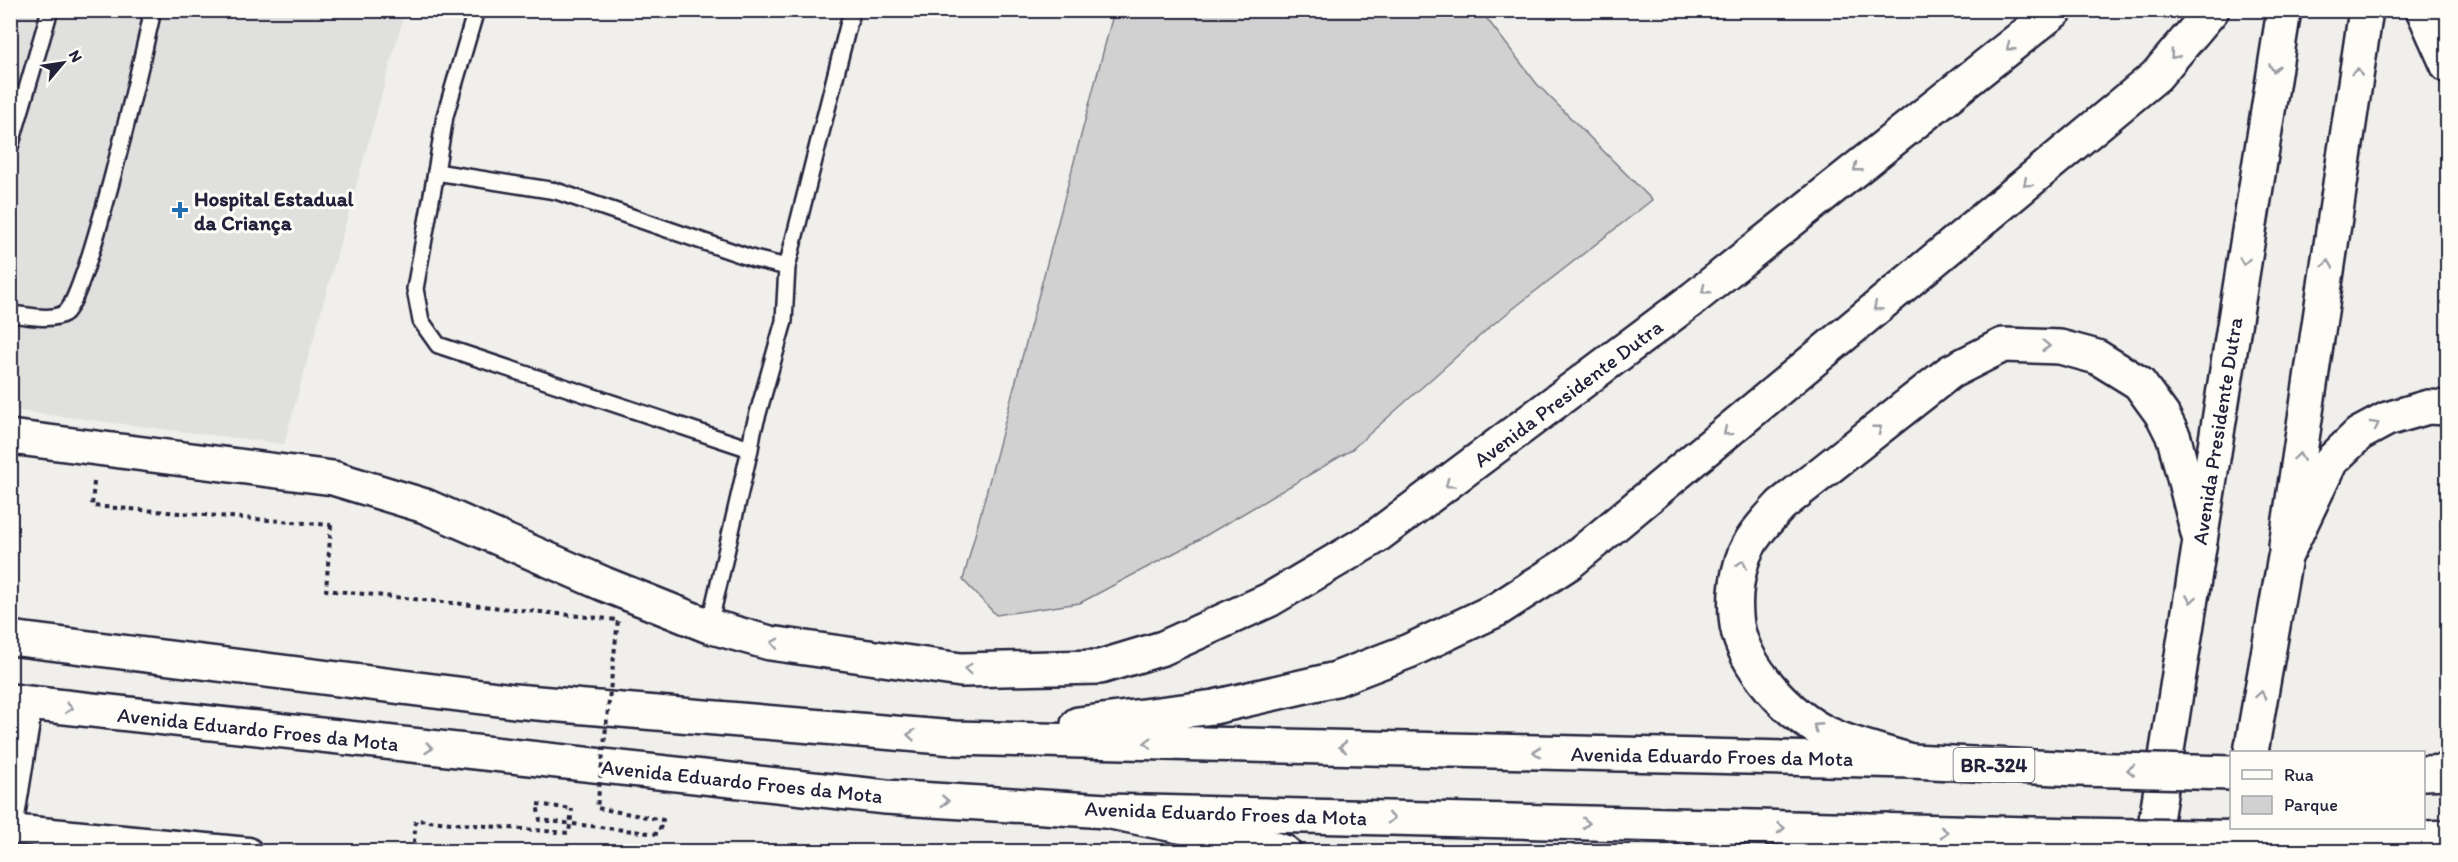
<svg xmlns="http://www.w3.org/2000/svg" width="2458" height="862" font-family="Itim,sans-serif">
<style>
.built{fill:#e0e0df}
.green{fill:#d2d1d1;stroke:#7a7a86;stroke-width:1.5}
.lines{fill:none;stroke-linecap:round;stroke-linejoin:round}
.service-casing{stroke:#22223b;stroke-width:20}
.minor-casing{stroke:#22223b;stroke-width:33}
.tertiary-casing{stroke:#22223b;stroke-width:38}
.trunk-casing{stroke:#22223b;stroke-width:38}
.motorway-casing{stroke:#22223b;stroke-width:38}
.path{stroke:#22223b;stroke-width:4;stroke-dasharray:4.5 4.5;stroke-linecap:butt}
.service{stroke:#fdfcf7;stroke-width:15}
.minor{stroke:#fdfcf7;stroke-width:28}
.tertiary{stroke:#fdfcf7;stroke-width:33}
.trunk{stroke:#fdfcf7;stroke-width:33}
.motorway{stroke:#fdfcf7;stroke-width:33}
.trunk-bridge-casing{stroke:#22223b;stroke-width:38;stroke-linecap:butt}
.path-bridge{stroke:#22223b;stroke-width:4;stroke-dasharray:4.5 4.5;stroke-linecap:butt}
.trunk-bridge{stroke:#fdfcf7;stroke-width:33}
.oneway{stroke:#9a9aa2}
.poi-dot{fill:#1f6fb2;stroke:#fdfcf7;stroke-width:2}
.labels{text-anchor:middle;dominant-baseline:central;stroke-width:6;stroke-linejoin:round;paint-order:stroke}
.shield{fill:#fdfcf7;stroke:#646373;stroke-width:1.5}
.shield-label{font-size:20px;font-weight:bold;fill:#22223b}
.poi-label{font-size:21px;font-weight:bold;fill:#22223b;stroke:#fdfcf7;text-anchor:start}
.street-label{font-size:21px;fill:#22223b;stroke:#fdfcf7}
</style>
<rect width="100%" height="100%" fill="#f0efec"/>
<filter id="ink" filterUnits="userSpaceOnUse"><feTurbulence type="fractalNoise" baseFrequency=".0167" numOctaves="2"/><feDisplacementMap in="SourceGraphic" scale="12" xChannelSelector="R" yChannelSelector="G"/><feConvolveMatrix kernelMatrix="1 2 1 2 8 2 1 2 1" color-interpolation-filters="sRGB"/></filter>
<g filter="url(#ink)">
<!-- built -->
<polygon class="built" points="11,11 405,11 284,444 11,410"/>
<!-- green -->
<polygon class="green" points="1114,11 1481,11 1537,84 1652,200 1491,326 1350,451 1193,543 1080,603 996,615 963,580"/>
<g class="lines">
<defs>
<g id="service">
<polyline points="10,147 50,10"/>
<polyline points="436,172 445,116 476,10"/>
<polyline points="787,267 852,10"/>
<path d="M10,314C26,315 51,322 65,313C87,298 142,59 151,19L147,10"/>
<polyline points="709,626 750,449 753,431 784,321 787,267 754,259 556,191 436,172 415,289 421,321 438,345 750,449"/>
</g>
<g id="minor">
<polyline points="10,816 28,704"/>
<polyline points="10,829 248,852"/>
</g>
<polyline id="tertiary" points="10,437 333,478 425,506 604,584 709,626 770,643 961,670 1100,667 1163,648 1269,600 1374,538 1694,298 2056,10"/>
<g id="trunk">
<polyline points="2423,10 2448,66"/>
<polyline points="2200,541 2284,10"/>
<polyline points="2286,546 2366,10"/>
<polyline points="10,638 514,701 954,738 1911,761 2078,769"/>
<polyline points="10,701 886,797 1106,811 2076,835"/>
<polyline points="1078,724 1214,707 1336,679 1409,651 1498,609 1569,563 2156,76 2212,10"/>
<polyline points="2424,773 2448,772"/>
<polyline points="2384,840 2448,837"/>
</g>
<g id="motorway">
<polyline points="2251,752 2285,557 2331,461 2359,434 2387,419 2428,407 2448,408"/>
<path d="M1911,761C1884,752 1853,746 1828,734C1790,716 1744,667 1737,625C1734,604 1736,581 1742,561C1748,540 1766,521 1781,505L1950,372L2003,345L2060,347L2097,357L2139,383L2163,416L2174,438L2200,541L2151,852"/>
<polyline points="1106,811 1238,838 1284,852"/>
<polyline points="1799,852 1886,830"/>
</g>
</defs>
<!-- service casing -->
<use href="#service" class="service-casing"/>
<!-- minor casing -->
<use href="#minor" class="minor-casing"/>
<!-- tertiary casing -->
<use href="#tertiary" class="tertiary-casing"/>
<!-- trunk casing -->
<use href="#trunk" class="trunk-casing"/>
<!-- motorway casing -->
<use href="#motorway" class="motorway-casing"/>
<!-- path -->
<g class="path">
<polyline points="94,482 92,506 331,525"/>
<polyline points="413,852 416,820 569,833 572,809"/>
</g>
<!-- service -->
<use href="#service" class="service"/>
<!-- minor -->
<use href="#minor" class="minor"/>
<!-- tertiary -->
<use href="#tertiary" class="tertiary"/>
<!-- trunk -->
<use href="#trunk" class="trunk"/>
<!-- motorway -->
<use href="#motorway" class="motorway"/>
<defs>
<g id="trunk-bridge">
<polyline points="2078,769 2232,773"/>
<polyline points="2076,835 2384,840"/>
</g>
</defs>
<!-- trunk-bridge casing -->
<use href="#trunk-bridge" class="trunk-bridge-casing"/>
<!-- path-bridge -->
<polyline class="path-bridge" points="331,525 326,590 618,620 597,808 663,820 658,834 540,820 537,804 572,809"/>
<!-- trunk-bridge -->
<use href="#trunk-bridge" class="trunk-bridge"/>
</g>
<!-- one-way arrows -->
<defs><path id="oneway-chevron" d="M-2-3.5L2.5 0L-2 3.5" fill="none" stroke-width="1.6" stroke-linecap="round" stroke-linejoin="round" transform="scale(1.5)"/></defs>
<g class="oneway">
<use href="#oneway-chevron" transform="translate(2010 47) rotate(142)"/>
<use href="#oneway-chevron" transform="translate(2174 55) rotate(130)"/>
<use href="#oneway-chevron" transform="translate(2274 68) rotate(99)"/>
<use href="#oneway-chevron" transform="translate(2357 72) rotate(-82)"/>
<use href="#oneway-chevron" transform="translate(1857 168) rotate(142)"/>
<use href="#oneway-chevron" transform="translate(2027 183) rotate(140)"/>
<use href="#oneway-chevron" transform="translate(2244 261) rotate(99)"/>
<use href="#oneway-chevron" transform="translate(2328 264) rotate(-82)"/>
<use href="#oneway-chevron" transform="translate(1705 290) rotate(142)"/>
<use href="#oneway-chevron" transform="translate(1877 307) rotate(140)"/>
<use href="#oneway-chevron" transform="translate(2046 346) rotate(3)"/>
<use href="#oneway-chevron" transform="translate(2375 425) rotate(-29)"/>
<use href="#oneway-chevron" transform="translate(1878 429) rotate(-38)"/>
<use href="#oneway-chevron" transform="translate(1727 432) rotate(140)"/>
<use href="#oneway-chevron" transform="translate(2299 457) rotate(-82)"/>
<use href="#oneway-chevron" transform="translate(1449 484) rotate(143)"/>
<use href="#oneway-chevron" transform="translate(1742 564) rotate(-74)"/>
<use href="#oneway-chevron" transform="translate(2191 599) rotate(99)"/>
<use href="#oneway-chevron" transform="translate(775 643) rotate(-169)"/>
<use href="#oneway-chevron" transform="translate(968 669) rotate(-178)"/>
<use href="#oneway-chevron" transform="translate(2261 695) rotate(-80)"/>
<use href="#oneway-chevron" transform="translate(69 708) rotate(6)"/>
<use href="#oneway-chevron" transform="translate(1817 727) rotate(-147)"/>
<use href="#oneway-chevron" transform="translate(911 735) rotate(-175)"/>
<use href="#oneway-chevron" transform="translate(1148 743) rotate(-179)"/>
<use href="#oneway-chevron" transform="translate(1343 747) rotate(-179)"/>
<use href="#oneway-chevron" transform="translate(429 748) rotate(6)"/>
<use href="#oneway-chevron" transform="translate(1537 752) rotate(-179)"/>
<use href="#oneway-chevron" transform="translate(2131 770) rotate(-179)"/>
<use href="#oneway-chevron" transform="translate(945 801) rotate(4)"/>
<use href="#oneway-chevron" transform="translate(1391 818) rotate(1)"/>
<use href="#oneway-chevron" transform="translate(1586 823) rotate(1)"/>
<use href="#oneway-chevron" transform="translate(1781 828) rotate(1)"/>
<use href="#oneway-chevron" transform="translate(1944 832) rotate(1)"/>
</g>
</g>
<!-- markers -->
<path class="poi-dot" d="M177 201h6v6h6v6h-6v6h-6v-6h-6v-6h6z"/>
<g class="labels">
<!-- shield labels -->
<rect class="shield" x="1953.5" y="748" width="81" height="34" rx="4.5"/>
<g class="shield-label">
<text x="1994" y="765">BR-324</text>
</g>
<!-- poi labels -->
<g class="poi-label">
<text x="194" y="198">Hospital Estadual<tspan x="194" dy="24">da Criança</tspan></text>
</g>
<!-- street labels -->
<g class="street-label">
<text transform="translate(1568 393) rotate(-37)">Avenida Presidente Dutra</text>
<text transform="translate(2217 431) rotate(-81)">Avenida Presidente Dutra</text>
<text transform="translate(258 729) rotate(6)">Avenida Eduardo Froes da Mota</text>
<text transform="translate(1712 756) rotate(1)">Avenida Eduardo Froes da Mota</text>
<text transform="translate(742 781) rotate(6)">Avenida Eduardo Froes da Mota</text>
<text transform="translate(1226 813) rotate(2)">Avenida Eduardo Froes da Mota</text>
</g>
</g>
<!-- margin -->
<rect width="2458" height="862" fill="none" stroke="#fdfcf7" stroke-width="36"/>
<rect x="18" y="18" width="2422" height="826" fill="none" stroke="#22223b" stroke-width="2" filter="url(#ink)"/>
<!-- legend -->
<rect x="2230" y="751" width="195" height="78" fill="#fdfcf7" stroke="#a5a5ac" stroke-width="1.5"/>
<rect x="2242" y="770" width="30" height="9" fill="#fdfcf7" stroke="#a5a5ac" stroke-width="1.5"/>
<text x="2284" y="781" font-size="18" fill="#22223b">Rua</text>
<rect x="2242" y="796" width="30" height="18" fill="#d2d1d1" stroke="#a5a5ac" stroke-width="1.5"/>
<text x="2284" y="811" font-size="18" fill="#22223b">Parque</text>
<!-- north arrow -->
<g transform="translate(63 63) rotate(61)" stroke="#fdfcf7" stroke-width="4.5" paint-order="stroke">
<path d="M0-4.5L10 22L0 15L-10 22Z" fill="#22223b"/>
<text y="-9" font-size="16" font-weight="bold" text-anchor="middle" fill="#22223b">N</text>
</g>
</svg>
